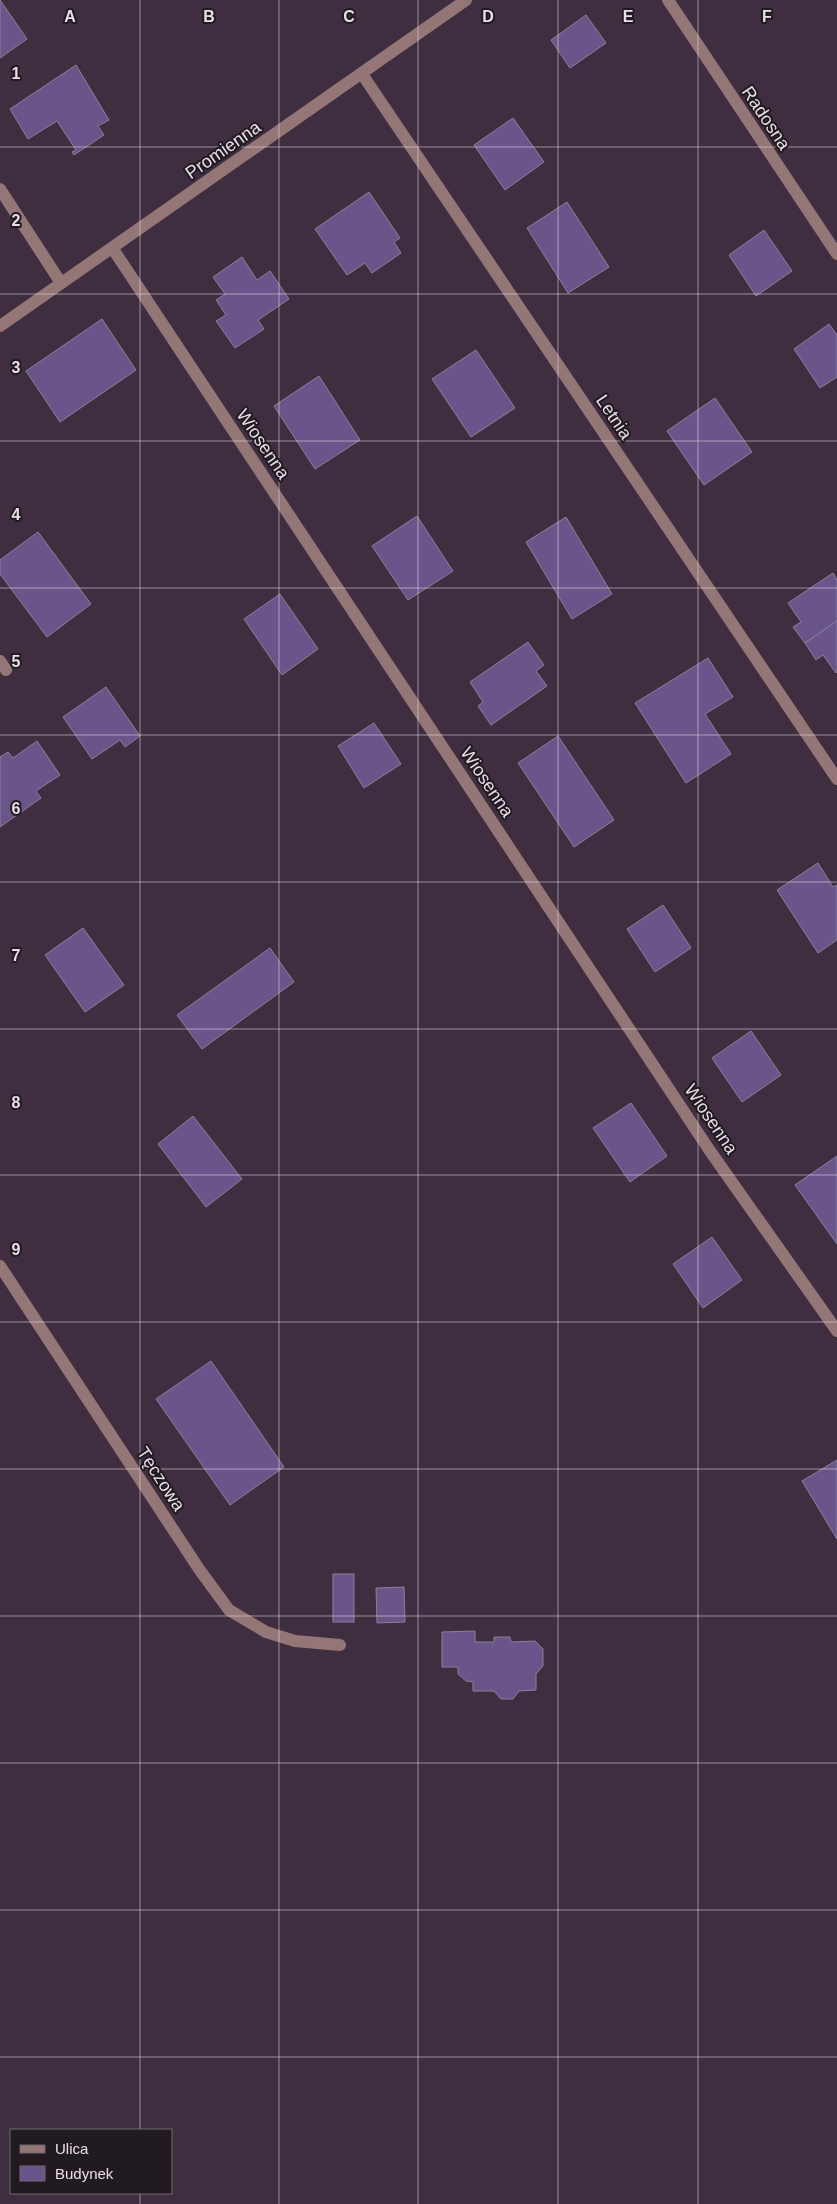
<svg xmlns="http://www.w3.org/2000/svg" width="837" height="2204" font-family="Helvetica,sans-serif">
<style>
.building{fill:#695589;stroke:#89819a}
.lines{fill:none;stroke-linecap:round;stroke-linejoin:round}
.minor{stroke:#947677;stroke-width:12}
.grid{fill:none;stroke:#e9dee9;stroke-width:1;stroke-opacity:0.55}
.labels{text-anchor:middle;dominant-baseline:central;stroke-width:4;stroke-linejoin:round;paint-order:stroke}
.street-label{font-size:18px;fill:#e9dee9;stroke:#211a21}
.grid-label{font-size:16px;text-anchor:middle;font-weight:bold;fill:#e9dee9;stroke:#211a21;stroke-width:4;stroke-linejoin:round;paint-order:stroke}
</style>
<rect width="100%" height="100%" fill="#3f2e3f"/>
<!-- building -->
<g class="building">
<polygon points="0,0 27,39 0,58"/>
<polygon points="586,15 606,43 570,68 551,40"/>
<polygon points="76,65 109,120 98,126 104,135 74,155 72,152 76,150 57,121 28,139 10,109"/>
<polygon points="513,118 544,162 505,190 474,145"/>
<polygon points="369,192 400,238 394,242 401,253 372,273 365,263 347,275 315,229"/>
<polygon points="567,202 609,267 568,293 527,228"/>
<polygon points="764,230 792,271 756,296 729,255"/>
<polygon points="242,257 257,280 270,271 289,299 258,320 264,329 235,348 216,321 226,315 216,300 225,294 213,277"/>
<polygon points="102,319 136,370 60,422 26,371"/>
<polygon points="829,324 837,335 837,377 820,388 794,349"/>
<polygon points="476,350 515,408 471,437 432,379"/>
<polygon points="319,376 360,440 315,469 274,406"/>
<polygon points="715,398 752,452 704,485 667,431"/>
<polygon points="417,516 453,571 408,600 372,546"/>
<polygon points="566,517 612,594 572,619 526,542"/>
<polygon points="38,532 91,604 47,637 0,574 0,560"/>
<polygon points="833,573 837,580 837,621 805,643 793,627 801,622 788,603"/>
<polygon points="280,594 318,649 282,675 244,619"/>
<polygon points="837,621 837,672 836,673 823,655 816,660 805,643"/>
<polygon points="528,642 544,665 536,671 547,686 491,725 478,706 483,702 470,682"/>
<polygon points="708,658 733,697 705,714 731,754 686,783 635,703"/>
<polygon points="106,687 140,736 125,747 120,740 92,759 63,717"/>
<polygon points="374,723 401,764 364,788 338,746"/>
<polygon points="558,736 614,820 574,847 518,763"/>
<polygon points="37,741 60,775 36,791 41,798 0,827 0,757 8,752 13,758"/>
<polygon points="818,863 833,887 837,885 837,940 818,953 777,890"/>
<polygon points="663,905 691,948 655,972 627,929"/>
<polygon points="83,928 124,985 85,1012 45,955"/>
<polygon points="270,948 294,982 202,1049 177,1015"/>
<polygon points="751,1031 781,1075 742,1102 712,1058"/>
<polygon points="631,1103 667,1156 630,1182 593,1128"/>
<polygon points="193,1116 242,1179 206,1207 158,1144"/>
<polygon points="837,1156 837,1244 795,1185"/>
<polygon points="712,1237 742,1280 703,1308 673,1264"/>
<polygon points="211,1361 284,1467 230,1505 156,1399"/>
<polygon points="837,1460 837,1539 802,1481"/>
<rect x="333" y="1574" width="21" height="48"/>
<polygon points="404,1587 405,1622 377,1623 376,1588"/>
<polygon points="475,1631 475,1642 494,1642 494,1637 510,1637 511,1642 535,1641 543,1649 543,1666 536,1674 536,1690 519,1691 513,1699 501,1699 494,1691 473,1691 473,1682 466,1681 458,1674 458,1667 442,1667 442,1632"/>
</g>
<g class="lines">
<!-- minor -->
<g class="minor">
<polyline points="668,0 837,254"/>
<polyline points="362,74 837,779"/>
<polyline points="0,189 61,283"/>
<polyline points="113,249 710,1151 837,1331"/>
<polyline points="0,326 466,0"/>
<polyline points="0,661 6,670"/>
<polyline points="0,1266 199,1569 229,1610 266,1632 295,1641 340,1645"/>
</g>
</g>
<!-- grid -->
<path class="grid" d="M140,0V2130M279,0V2204M418,0V2204M558,0V2204M698,0V2204M0,147H837M0,294H837M0,441H837M0,588H837M0,735H837M0,882H837M0,1029H837M0,1175H837M0,1322H837M0,1469H837M0,1616H837M0,1763H837M0,1910H837M0,2057H837M140,2193V2204"/>
<g class="labels">
<!-- street labels -->
<g class="street-label">
<text transform="translate(766 118) rotate(56)">Radosna</text>
<text transform="translate(223 150) rotate(-35)">Promienna</text>
<text transform="translate(614 417) rotate(56)">Letnia</text>
<text transform="translate(263 444) rotate(56)">Wiosenna</text>
<text transform="translate(487 782) rotate(56)">Wiosenna</text>
<text transform="translate(711 1119) rotate(56)">Wiosenna</text>
<text transform="translate(161 1479) rotate(57)">Tęczowa</text>
</g>
</g>
<g class="grid-label">
<text x="70" y="22">A</text>
<text x="209" y="22">B</text>
<text x="349" y="22">C</text>
<text x="488" y="22">D</text>
<text x="628" y="22">E</text>
<text x="767" y="22">F</text>
<text x="16" y="79">1</text>
<text x="16" y="226">2</text>
<text x="16" y="373">3</text>
<text x="16" y="520">4</text>
<text x="16" y="667">5</text>
<text x="16" y="814">6</text>
<text x="16" y="961">7</text>
<text x="16" y="1108">8</text>
<text x="16" y="1255">9</text>
</g>
<!-- legend -->
<rect x="10" y="2129" width="162" height="65" fill="#211a21" stroke="#716871"/>
<rect x="20" y="2145" width="25" height="8" fill="#947677" stroke="#716871"/>
<text x="55" y="2154" font-size="15" fill="#e9dee9">Ulica</text>
<rect x="20" y="2166" width="25" height="15" fill="#695589" stroke="#716871"/>
<text x="55" y="2179" font-size="15" fill="#e9dee9">Budynek</text>
</svg>
